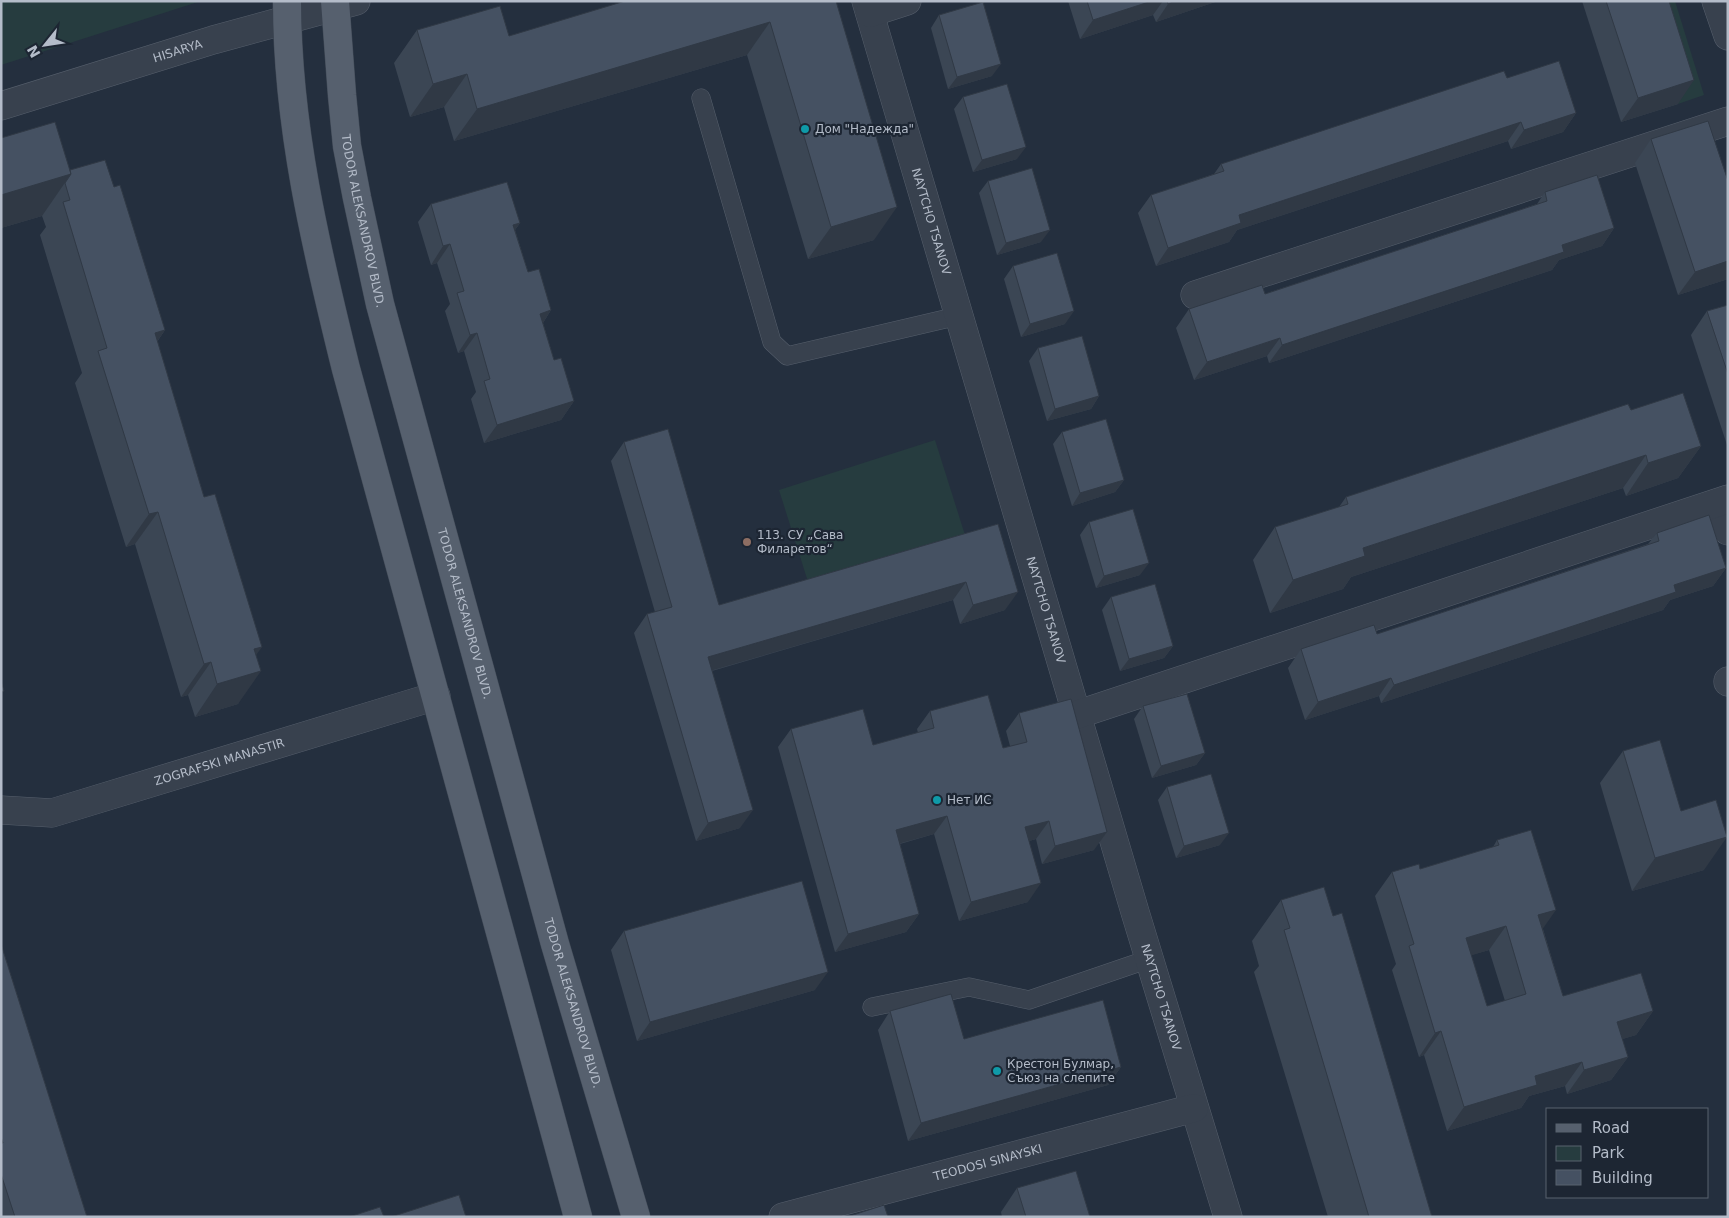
<svg xmlns="http://www.w3.org/2000/svg" width="1729" height="1218" font-family="'DejaVu Sans',sans-serif">
<style>
.green{fill:#263c3f}
.lines{fill:none;stroke-linecap:round;stroke-linejoin:round}
.service-casing{stroke:#565f6c;stroke-width:19}
.minor-casing{stroke:#565f6c;stroke-width:29}
.primary-casing{stroke:#414a57;stroke-width:29}
.service{stroke:#38414e;stroke-width:18}
.minor{stroke:#38414e;stroke-width:28}
.primary{stroke:#56606e;stroke-width:28}
.wall{fill:#3b4654;fill-rule:evenodd}
.shaded-wall{fill:#303945}
.building{fill:#455162;stroke:#303945;fill-rule:evenodd}
.culture-dot{fill:#0f9aa8;stroke:#1d2633;stroke-width:2}
.education-dot{fill:#8d6e63;stroke:#1d2633;stroke-width:2}
.labels{text-anchor:middle;dominant-baseline:central;stroke-width:4.5;stroke-linejoin:round;paint-order:stroke}
.street-label{font-size:12px;fill:#b4bcc9;stroke:#1d2633}
.poi-label{font-size:12px;fill:#b4bcc9;stroke:#1d2633;text-anchor:start}
</style>
<rect width="100%" height="100%" fill="#242f3e"/>
<!-- green -->
<g class="green">
<polygon points="1,1 201,1 1,65"/>
<polygon points="1644,1 1675,1 1704,95 1678,104"/>
<polygon points="935,440 965,535 809,585 779,490"/>
</g>
<g class="lines">
<defs>
<g id="service">
<polyline points="701,98 772,342 787,356 958,316"/>
<polyline points="872,1007 969,987 1029,1000 1149,959"/>
</g>
<g id="minor">
<path id="s1" d="M866,1L1135,912L1228,1217"/>
<polyline points="1716,1 1728,36"/>
<polyline points="870,13 907,1"/>
<path id="s2" d="M1,106L213,40L356,1"/>
<polyline points="1195,295 1728,121"/>
<polyline points="1718,503 1728,531"/>
<polyline points="1728,681 1728,682"/>
<polyline points="1076,715 1728,499"/>
<path id="s3" d="M1,810L52,813L436,696"/>
<path id="s4" d="M783,1217L1194,1108"/>
</g>
<g id="primary">
<path d="M287,1C287,126 316,248 346,369L578,1217"/>
<path id="s5" d="M335,1L342,95L347,146L357,198L380,304L555,944L636,1217"/>
</g>
</defs>
<!-- service casing -->
<use href="#service" class="service-casing"/>
<!-- minor casing -->
<use href="#minor" class="minor-casing"/>
<!-- primary casing -->
<use href="#primary" class="primary-casing"/>
<!-- service -->
<use href="#service" class="service"/>
<!-- minor -->
<use href="#minor" class="minor"/>
<!-- primary -->
<use href="#primary" class="primary"/>
</g>
<!-- wall -->
<g class="wall">
<polygon points="836,1 874,240 808,259 747,55 454,141 444,107 410,117 394,63 417,30 509,36"/>
<polygon points="1068,1 1218,1 1156,22 1153,15 1080,39"/>
<polygon points="1582,1 1669,1 1678,104 1621,122"/>
<polygon points="939,15 992,76 948,89 931,28"/>
<polygon points="1507,78 1576,113 1563,132 1511,149 1508,141 1237,230 1229,242 1156,266 1138,213 1151,195 1214,174 1221,164"/>
<polygon points="963,97 1017,159 973,172 954,109"/>
<polygon points="1,138 70,170 114,187 165,330 157,342 204,497 256,655 238,704 195,717 188,695 181,697 135,544 126,547 75,383 82,373 40,235 46,227 42,216 1,228"/>
<polygon points="1651,139 1728,279 1678,295 1635,163"/>
<polygon points="988,181 1041,242 997,255 979,193"/>
<polygon points="1545,192 1614,228 1602,246 1559,260 1552,270 1269,363 1267,356 1194,380 1176,328 1189,309 1265,294 1537,204"/>
<polygon points="431,204 520,223 515,230 528,272 551,310 543,323 554,360 574,401 561,420 484,443 471,399 476,392 464,351 458,353 445,311 450,304 437,263 431,265 418,222"/>
<polygon points="1013,266 1065,324 1021,337 1004,279"/>
<polygon points="1728,305 1728,448 1691,335 1707,311"/>
<polygon points="1038,348 1099,396 1091,409 1047,421 1029,361"/>
<polygon points="1631,410 1701,446 1678,478 1626,496 1623,488 1351,577 1343,589 1270,613 1253,560 1275,527 1339,507 1346,497"/>
<polygon points="1062,432 1124,480 1115,492 1072,506 1053,444"/>
<polygon points="624,442 719,605 998,524 1005,610 960,624 953,600 712,671 740,828 696,841 634,633 647,614 655,612 611,461"/>
<polygon points="1089,522 1140,575 1096,588 1080,535"/>
<polygon points="1657,533 1726,568 1713,586 1670,600 1663,610 1381,703 1379,696 1305,720 1288,668 1301,649 1377,634 1648,544"/>
<polygon points="1111,597 1173,646 1164,658 1120,671 1102,610"/>
<polygon points="1143,706 1205,753 1196,765 1152,778 1134,719"/>
<polygon points="930,711 1003,748 1010,746 1006,731 1019,713 1094,850 1042,864 1036,839 1029,841 1028,902 959,921 934,834 900,844 919,914 906,932 835,952 778,747 791,729 873,745 918,733 917,729"/>
<polygon points="1623,751 1681,811 1704,870 1632,891 1600,783"/>
<polygon points="1167,787 1220,845 1176,858 1158,800"/>
<path d="M1497,840L1543,929L1563,996L1653,1011L1636,1035L1622,1039L1628,1057L1611,1080L1567,1094L1565,1086L1529,1096L1521,1108L1447,1131L1424,1055L1419,1057L1392,970L1396,964L1375,896L1392,872L1420,869L1493,847ZM1489,950L1505,1001L1487,1006L1471,955Z"/>
<polygon points="1281,900 1333,916 1432,1217 1328,1217 1254,972 1259,966 1252,941"/>
<polygon points="624,931 815,990 637,1041 611,950"/>
<polygon points="1,944 87,1217 1,1217"/>
<polygon points="890,1011 964,1039 1121,1067 1108,1085 908,1141 878,1030"/>
<polygon points="1017,1188 1090,1217 1002,1217 1001,1212"/>
</g>
<!-- shaded-wall -->
<g class="shaded-wall">
<polygon points="1152,1 1163,1 1153,15 1080,39 1093,20"/>
<polygon points="1175,1 1218,1 1156,22 1168,4"/>
<polygon points="770,22 747,55 454,141 477,109"/>
<polygon points="1001,64 992,76 948,89 957,77"/>
<polygon points="467,74 444,107 410,117 433,84"/>
<polygon points="1694,80 1678,104 1621,122 1638,98"/>
<polygon points="1576,113 1563,132 1511,149 1524,130"/>
<polygon points="1521,122 1508,141 1237,230 1229,242 1156,266 1168,248 1239,215"/>
<polygon points="1026,147 1017,159 973,172 982,160"/>
<polygon points="71,174 42,216 1,228 1,195"/>
<polygon points="897,207 874,240 808,259 831,227"/>
<polygon points="520,223 507,241 513,225"/>
<polygon points="1614,228 1602,246 1559,260 1552,270 1269,363 1282,345 1562,245"/>
<polygon points="1050,230 1041,242 997,255 1006,243"/>
<polygon points="450,244 437,263 431,265 443,246"/>
<polygon points="1728,261 1728,279 1678,295 1695,272"/>
<polygon points="551,310 539,329 540,314"/>
<polygon points="1074,311 1065,324 1021,337 1030,324"/>
<polygon points="165,330 142,363 155,333"/>
<polygon points="477,333 464,351 458,353 470,335"/>
<polygon points="1280,338 1267,356 1194,380 1207,362"/>
<polygon points="1099,396 1091,409 1047,421 1055,409"/>
<polygon points="574,401 561,420 484,443 497,425"/>
<polygon points="1701,446 1678,478 1626,496 1648,463"/>
<polygon points="1646,455 1623,488 1351,577 1343,589 1270,613 1293,580 1363,548"/>
<polygon points="1124,480 1115,492 1072,506 1080,493"/>
<polygon points="158,512 135,544 126,547 149,514"/>
<polygon points="1149,563 1140,575 1096,588 1104,576"/>
<polygon points="1726,568 1713,586 1670,600 1663,610 1381,703 1394,685 1674,585"/>
<polygon points="966,582 953,600 696,675 708,657"/>
<polygon points="1018,592 1005,610 960,624 973,605"/>
<polygon points="1173,646 1164,658 1120,671 1129,659"/>
<polygon points="262,647 240,677 261,671 238,704 195,717 217,684 254,649"/>
<polygon points="211,662 188,695 181,697 204,664"/>
<polygon points="1391,678 1379,696 1305,720 1318,702"/>
<polygon points="1205,753 1196,765 1152,778 1161,766"/>
<polygon points="753,810 740,828 696,841 708,823"/>
<polygon points="947,816 934,834 883,848 896,830"/>
<polygon points="1049,821 1036,839 1012,846 1025,827"/>
<polygon points="1107,832 1094,850 1042,864 1055,846"/>
<polygon points="1229,833 1220,845 1176,858 1184,846"/>
<polygon points="1727,837 1704,870 1632,891 1655,858"/>
<polygon points="1041,883 1028,902 959,921 971,902"/>
<polygon points="1556,910 1539,934 1538,915"/>
<polygon points="919,914 906,932 835,952 848,934"/>
<polygon points="1506,926 1489,950 1450,962 1466,938"/>
<polygon points="828,972 815,990 637,1041 650,1022"/>
<polygon points="1653,1011 1636,1035 1600,1046 1617,1022"/>
<polygon points="1441,1031 1424,1055 1419,1057 1435,1033"/>
<polygon points="1628,1057 1611,1080 1567,1094 1584,1070"/>
<polygon points="1582,1062 1565,1086 1529,1096 1521,1108 1447,1131 1464,1107 1535,1076"/>
<polygon points="1121,1067 1108,1085 908,1141 921,1123"/>
</g>
<!-- building -->
<g class="building">
<polygon points="625,1 836,1 897,207 831,227 770,22 477,109 467,74 433,84 417,30 500,6 509,36"/>
<polygon points="1087,1 1152,1 1093,20"/>
<polygon points="1167,1 1175,1 1168,4"/>
<polygon points="1606,1 1669,1 1694,80 1638,98"/>
<polygon points="983,2 1001,64 957,77 939,15"/>
<polygon points="1559,61 1576,113 1524,130 1521,122 1239,215 1241,223 1168,248 1151,195 1224,171 1221,164 1504,71 1507,78"/>
<polygon points="1007,84 1026,147 982,160 963,97"/>
<polygon points="1708,121 1728,181 1728,261 1695,272 1651,139"/>
<polygon points="55,122 71,174 1,195 1,138"/>
<polygon points="105,160 114,187 120,185 165,330 155,333 204,497 215,494 262,647 254,649 261,671 217,684 211,662 204,664 158,512 149,514 98,351 107,348 63,202 70,200 65,183 71,174 70,170"/>
<polygon points="1032,168 1050,230 1006,243 988,181"/>
<polygon points="1597,175 1614,228 1562,245 1564,252 1282,345 1280,338 1207,362 1189,309 1262,285 1265,294 1547,201 1545,192"/>
<polygon points="507,182 520,223 513,225 528,272 539,269 551,310 540,314 554,360 561,358 574,401 497,425 484,381 490,379 477,333 470,335 457,293 464,291 450,244 443,246 431,204"/>
<polygon points="1057,253 1074,311 1030,324 1013,266"/>
<polygon points="1728,305 1728,374 1707,311"/>
<polygon points="1082,336 1099,396 1055,409 1038,348"/>
<polygon points="1683,393 1701,446 1648,463 1646,455 1363,548 1365,556 1293,580 1275,527 1348,504 1346,497 1628,404 1631,410"/>
<polygon points="1106,419 1124,480 1080,493 1062,432"/>
<polygon points="668,429 719,605 998,524 1018,592 973,605 966,582 708,657 753,810 708,823 647,614 672,607 624,442"/>
<polygon points="1133,509 1149,563 1104,576 1089,522"/>
<polygon points="1709,515 1726,568 1674,585 1676,592 1394,685 1391,678 1318,702 1301,649 1374,625 1377,634 1659,541 1657,533"/>
<polygon points="1155,584 1173,646 1129,659 1111,597"/>
<polygon points="1,681 4,691 1,692"/>
<polygon points="1187,694 1205,753 1161,766 1143,706"/>
<polygon points="988,695 1003,748 1027,742 1019,713 1071,699 1107,832 1055,846 1049,821 1025,827 1041,883 971,902 947,816 896,830 919,914 848,934 791,729 863,709 873,745 934,728 930,711"/>
<polygon points="1660,740 1681,811 1716,800 1727,837 1655,858 1623,751"/>
<polygon points="1211,774 1229,833 1184,846 1167,787"/>
<path d="M1531,830L1556,910L1538,915L1563,996L1641,973L1653,1011L1617,1022L1628,1057L1584,1070L1582,1062L1535,1076L1537,1085L1464,1107L1441,1031L1435,1033L1409,946L1414,944L1392,872L1419,864L1420,869L1499,845L1497,840ZM1506,926L1526,994L1487,1006L1466,938Z"/>
<polygon points="802,881 828,972 650,1022 624,931"/>
<polygon points="1324,887 1333,916 1342,913 1432,1217 1369,1217 1284,930 1290,928 1281,900"/>
<polygon points="1,944 87,1217 15,1217 1,1174 1,1143 3,1143 1,1137"/>
<polygon points="951,994 964,1039 1103,1000 1121,1067 921,1123 890,1011"/>
<polygon points="1076,1171 1090,1217 1026,1217 1017,1188"/>
<polygon points="459,1195 466,1217 391,1217"/>
<polygon points="884,1205 888,1217 847,1217"/>
<polygon points="380,1207 384,1217 349,1217"/>
</g>
<!-- markers -->
<g class="culture-dot">
<circle cx="805" cy="129" r="5"/>
<circle cx="937" cy="800" r="5"/>
<circle cx="997" cy="1071" r="5"/>
</g>
<circle class="education-dot" cx="747" cy="542" r="5"/>
<g class="labels">
<!-- street labels -->
<g class="street-label">
<text stroke="none"><textPath href="#s2" startOffset="185">HISARYA</textPath></text>
<text stroke="none"><textPath href="#s5" startOffset="222">TODOR ALEKSANDROV BLVD.</textPath></text>
<text stroke="none"><textPath href="#s1" startOffset="230">NAYTCHO TSANOV</textPath></text>
<text stroke="none"><textPath href="#s1" startOffset="635">NAYTCHO TSANOV</textPath></text>
<text stroke="none"><textPath href="#s5" startOffset="628">TODOR ALEKSANDROV BLVD.</textPath></text>
<text stroke="none"><textPath href="#s3" startOffset="226">ZOGRAFSKI MANASTIR</textPath></text>
<text stroke="none"><textPath href="#s1" startOffset="1039">NAYTCHO TSANOV</textPath></text>
<text stroke="none"><textPath href="#s5" startOffset="1032">TODOR ALEKSANDROV BLVD.</textPath></text>
<text stroke="none"><textPath href="#s4" startOffset="212">TEODOSI SINAYSKI</textPath></text>
</g>
<!-- poi labels -->
<g class="poi-label">
<text x="815" y="129">Дом "Надежда"</text>
<text x="757" y="535">113. СУ „Сава<tspan x="757" dy="14">Филаретов“</tspan></text>
<text x="947" y="800">Нет ИС</text>
<text x="1007" y="1064">Крестон Булмар,<tspan x="1007" dy="14">Съюз на слепите</tspan></text>
</g>
</g>
<!-- border -->
<rect width="1729" height="1218" fill="none" stroke="#b4bcc9" stroke-width="5"/>
<!-- legend -->
<rect x="1546" y="1108" width="162" height="90" fill="#1d2633" stroke="#59626f"/>
<rect x="1556" y="1124" width="25" height="8" fill="#56606e" stroke="#59626f"/>
<text x="1592" y="1133" font-size="15" fill="#b4bcc9">Road</text>
<rect x="1556" y="1146" width="25" height="15" fill="#263c3f" stroke="#59626f"/>
<text x="1592" y="1158" font-size="15" fill="#b4bcc9">Park</text>
<rect x="1556" y="1170" width="25" height="15" fill="#455162" stroke="#59626f"/>
<text x="1592" y="1183" font-size="15" fill="#b4bcc9">Building</text>
<!-- north arrow -->
<g transform="translate(45 45) rotate(240)" stroke="#1d2633" stroke-width="4" paint-order="stroke">
<path d="M0-4L9 19L0 12L-9 19Z" fill="#b4bcc9"/>
<text y="-8" font-size="14" font-weight="bold" text-anchor="middle" fill="#b4bcc9">N</text>
</g>
</svg>
